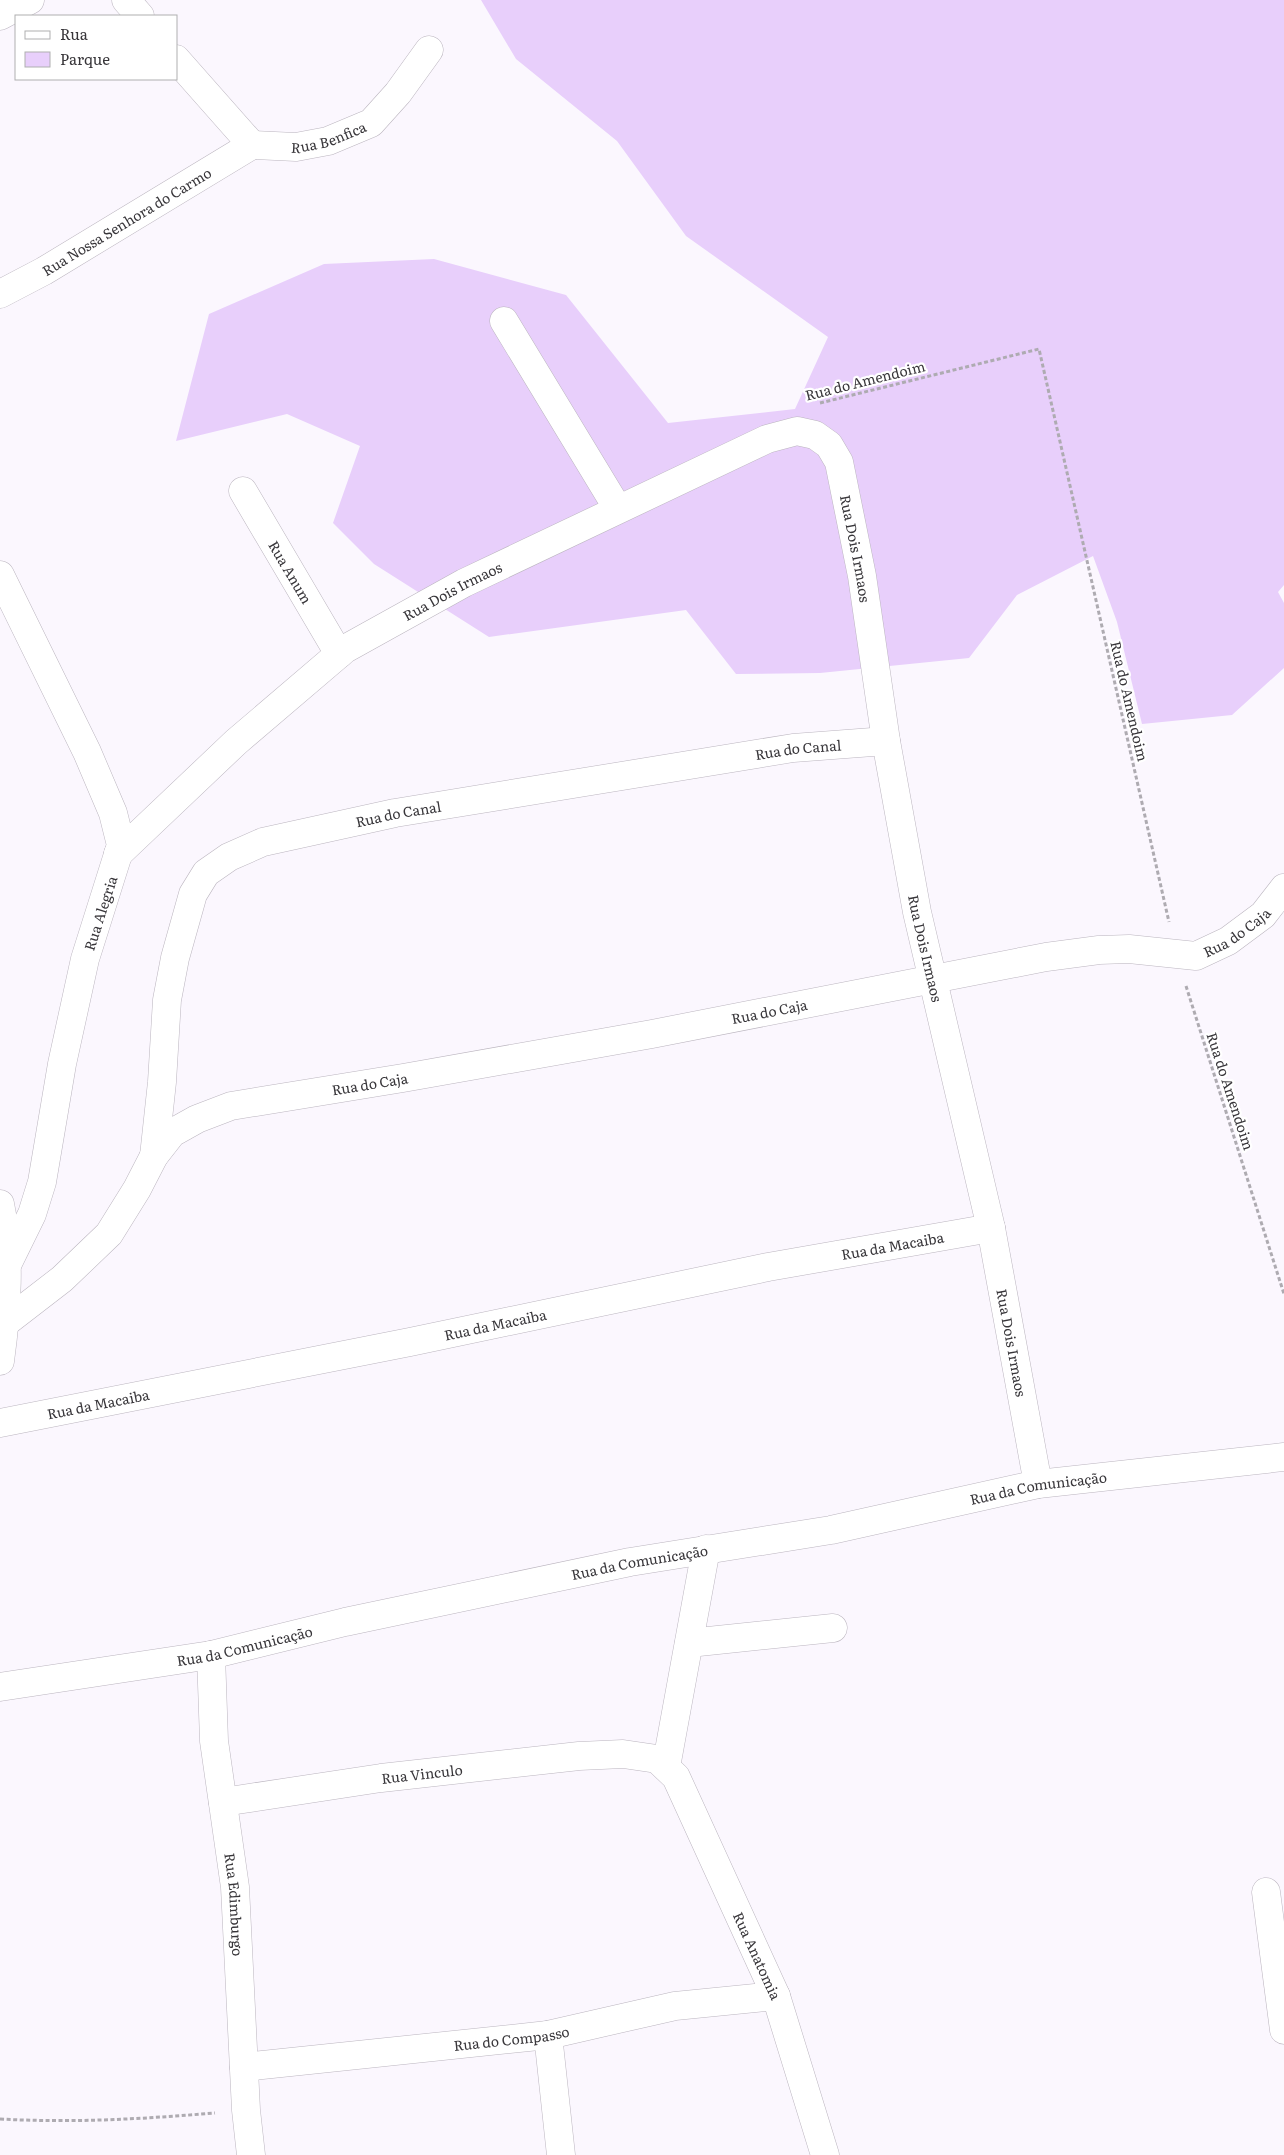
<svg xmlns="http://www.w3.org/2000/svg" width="1284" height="2155" font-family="Literata,serif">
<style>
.green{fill:#e8cffb}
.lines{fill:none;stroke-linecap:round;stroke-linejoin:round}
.minor-casing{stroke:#bbb5bf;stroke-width:29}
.path{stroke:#aeabb1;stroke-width:3;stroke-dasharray:4 2.5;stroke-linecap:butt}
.minor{stroke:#fff;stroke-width:28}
.labels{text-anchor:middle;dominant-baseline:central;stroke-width:4.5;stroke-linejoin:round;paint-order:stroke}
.street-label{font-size:14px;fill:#38363a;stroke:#fff}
</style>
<rect width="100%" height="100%" fill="#fbf7fe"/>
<!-- green -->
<polygon class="green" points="481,0 1284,0 1284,585 1278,592 1284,603 1284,668 1232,715 1142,724 1117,622 1093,556 1017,595 969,658 820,673 736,674 686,610 489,637 374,564 333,523 360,446 287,414 176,441 209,314 324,264 434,259 566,295 668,423 795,409 828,337 686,236 617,141 516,59"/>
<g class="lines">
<defs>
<g id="minor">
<polyline points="126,0 140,16"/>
<polyline points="0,16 30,0"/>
<polyline points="176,59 252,145"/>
<path id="s1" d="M252,145L296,147L328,141L371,123L398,93L429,50"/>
<path id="s2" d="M0,294L44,271L252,145"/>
<polyline points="504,321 618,509"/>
<path id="s3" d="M243,491L339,654"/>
<polyline points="0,575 87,752 113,813 121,845 85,959 62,1064 42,1182 32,1214 6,1267"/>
<path id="s4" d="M118,854L236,742L345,649L464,583L767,439L797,431L815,435L829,445L839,462L862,576L886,741L917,912L991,1228L1038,1484"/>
<path id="s5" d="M154,1156L162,1082L167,1000L175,958L193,894L206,873L229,857L263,842L395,813L793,748L886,741"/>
<path d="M0,1204C11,1255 7,1310 0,1361"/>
<path id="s6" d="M5,1323L62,1279L109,1234L137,1189L154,1156L172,1133L197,1119L231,1106L403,1078L652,1034L1046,957L1099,950L1129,949L1196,956L1228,941L1263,915L1284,888"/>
<path id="s7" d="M0,1423L410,1342L768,1267L991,1228"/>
<polyline points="689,1643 833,1628"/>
<path id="s8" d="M211,1655L214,1741L235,1887L246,2110L251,2155"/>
<path id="s9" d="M0,1687L211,1655L345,1622L630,1562L831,1530L1038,1484L1284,1457"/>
<polyline points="666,1767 706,1549"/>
<path id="s10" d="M223,1802L381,1778L579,1756L623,1754L657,1759L676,1777L776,1996L825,2155"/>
<polyline points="1266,1892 1284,2030"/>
<polyline points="548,2035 561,2155"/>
<path id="s11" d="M244,2067L548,2035L675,2006L776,1996"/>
</g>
</defs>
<!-- minor casing -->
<use href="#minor" class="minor-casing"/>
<!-- path -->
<g class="path">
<polyline points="820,403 1039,349 1169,922"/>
<polyline points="1186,986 1284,1294"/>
<path d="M0,2119C74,2123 142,2119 215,2113"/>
</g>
<!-- minor -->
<use href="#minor" class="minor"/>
</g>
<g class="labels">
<!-- street labels -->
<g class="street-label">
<text stroke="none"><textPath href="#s1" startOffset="78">Rua Benfica</textPath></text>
<text stroke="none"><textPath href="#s2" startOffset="146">Rua Nossa Senhora do Carmo</textPath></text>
<text transform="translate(865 380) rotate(-14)">Rua do Amendoim</text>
<text stroke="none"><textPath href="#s4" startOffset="952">Rua Dois Irmaos</textPath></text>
<text stroke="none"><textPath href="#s3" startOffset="94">Rua Anum</textPath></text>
<text stroke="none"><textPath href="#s4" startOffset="428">Rua Dois Irmaos</textPath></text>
<text transform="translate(1130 701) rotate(77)">Rua do Amendoim</text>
<text stroke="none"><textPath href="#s5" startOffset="899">Rua do Canal</textPath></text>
<text stroke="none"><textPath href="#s5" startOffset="494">Rua do Canal</textPath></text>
<text transform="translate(100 913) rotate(-72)">Rua Alegria</text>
<text stroke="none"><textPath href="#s6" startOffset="1348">Rua do Caja</textPath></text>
<text stroke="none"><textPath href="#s4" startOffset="1358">Rua Dois Irmaos</textPath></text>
<text stroke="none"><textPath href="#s6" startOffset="868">Rua do Caja</textPath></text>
<text stroke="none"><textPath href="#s6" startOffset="462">Rua do Caja</textPath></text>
<text transform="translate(1231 1091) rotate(72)">Rua do Amendoim</text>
<text stroke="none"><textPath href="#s7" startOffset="910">Rua da Macaiba</textPath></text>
<text stroke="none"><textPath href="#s7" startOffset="505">Rua da Macaiba</textPath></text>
<text stroke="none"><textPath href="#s4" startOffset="1762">Rua Dois Irmaos</textPath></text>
<text stroke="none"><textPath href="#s7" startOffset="100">Rua da Macaiba</textPath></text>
<text stroke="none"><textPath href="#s9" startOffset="1058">Rua da Comunicação</textPath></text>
<text stroke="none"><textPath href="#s9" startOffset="652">Rua da Comunicação</textPath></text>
<text stroke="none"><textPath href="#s9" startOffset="248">Rua da Comunicação</textPath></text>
<text stroke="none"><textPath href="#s10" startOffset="201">Rua Vinculo</textPath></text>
<text stroke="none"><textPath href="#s8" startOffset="251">Rua Edimburgo</textPath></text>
<text stroke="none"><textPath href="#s10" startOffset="660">Rua Anatomia</textPath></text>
<text stroke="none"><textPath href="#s11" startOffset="269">Rua do Compasso</textPath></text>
</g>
</g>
<!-- legend -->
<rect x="15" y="15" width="162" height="65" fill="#ffffff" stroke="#afafb0"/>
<rect x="25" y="31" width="25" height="8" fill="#ffffff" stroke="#afafb0"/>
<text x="60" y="40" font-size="15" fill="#38363a">Rua</text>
<rect x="25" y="52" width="25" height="15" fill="#e8cffb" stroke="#afafb0"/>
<text x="60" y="65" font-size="15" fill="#38363a">Parque</text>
</svg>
